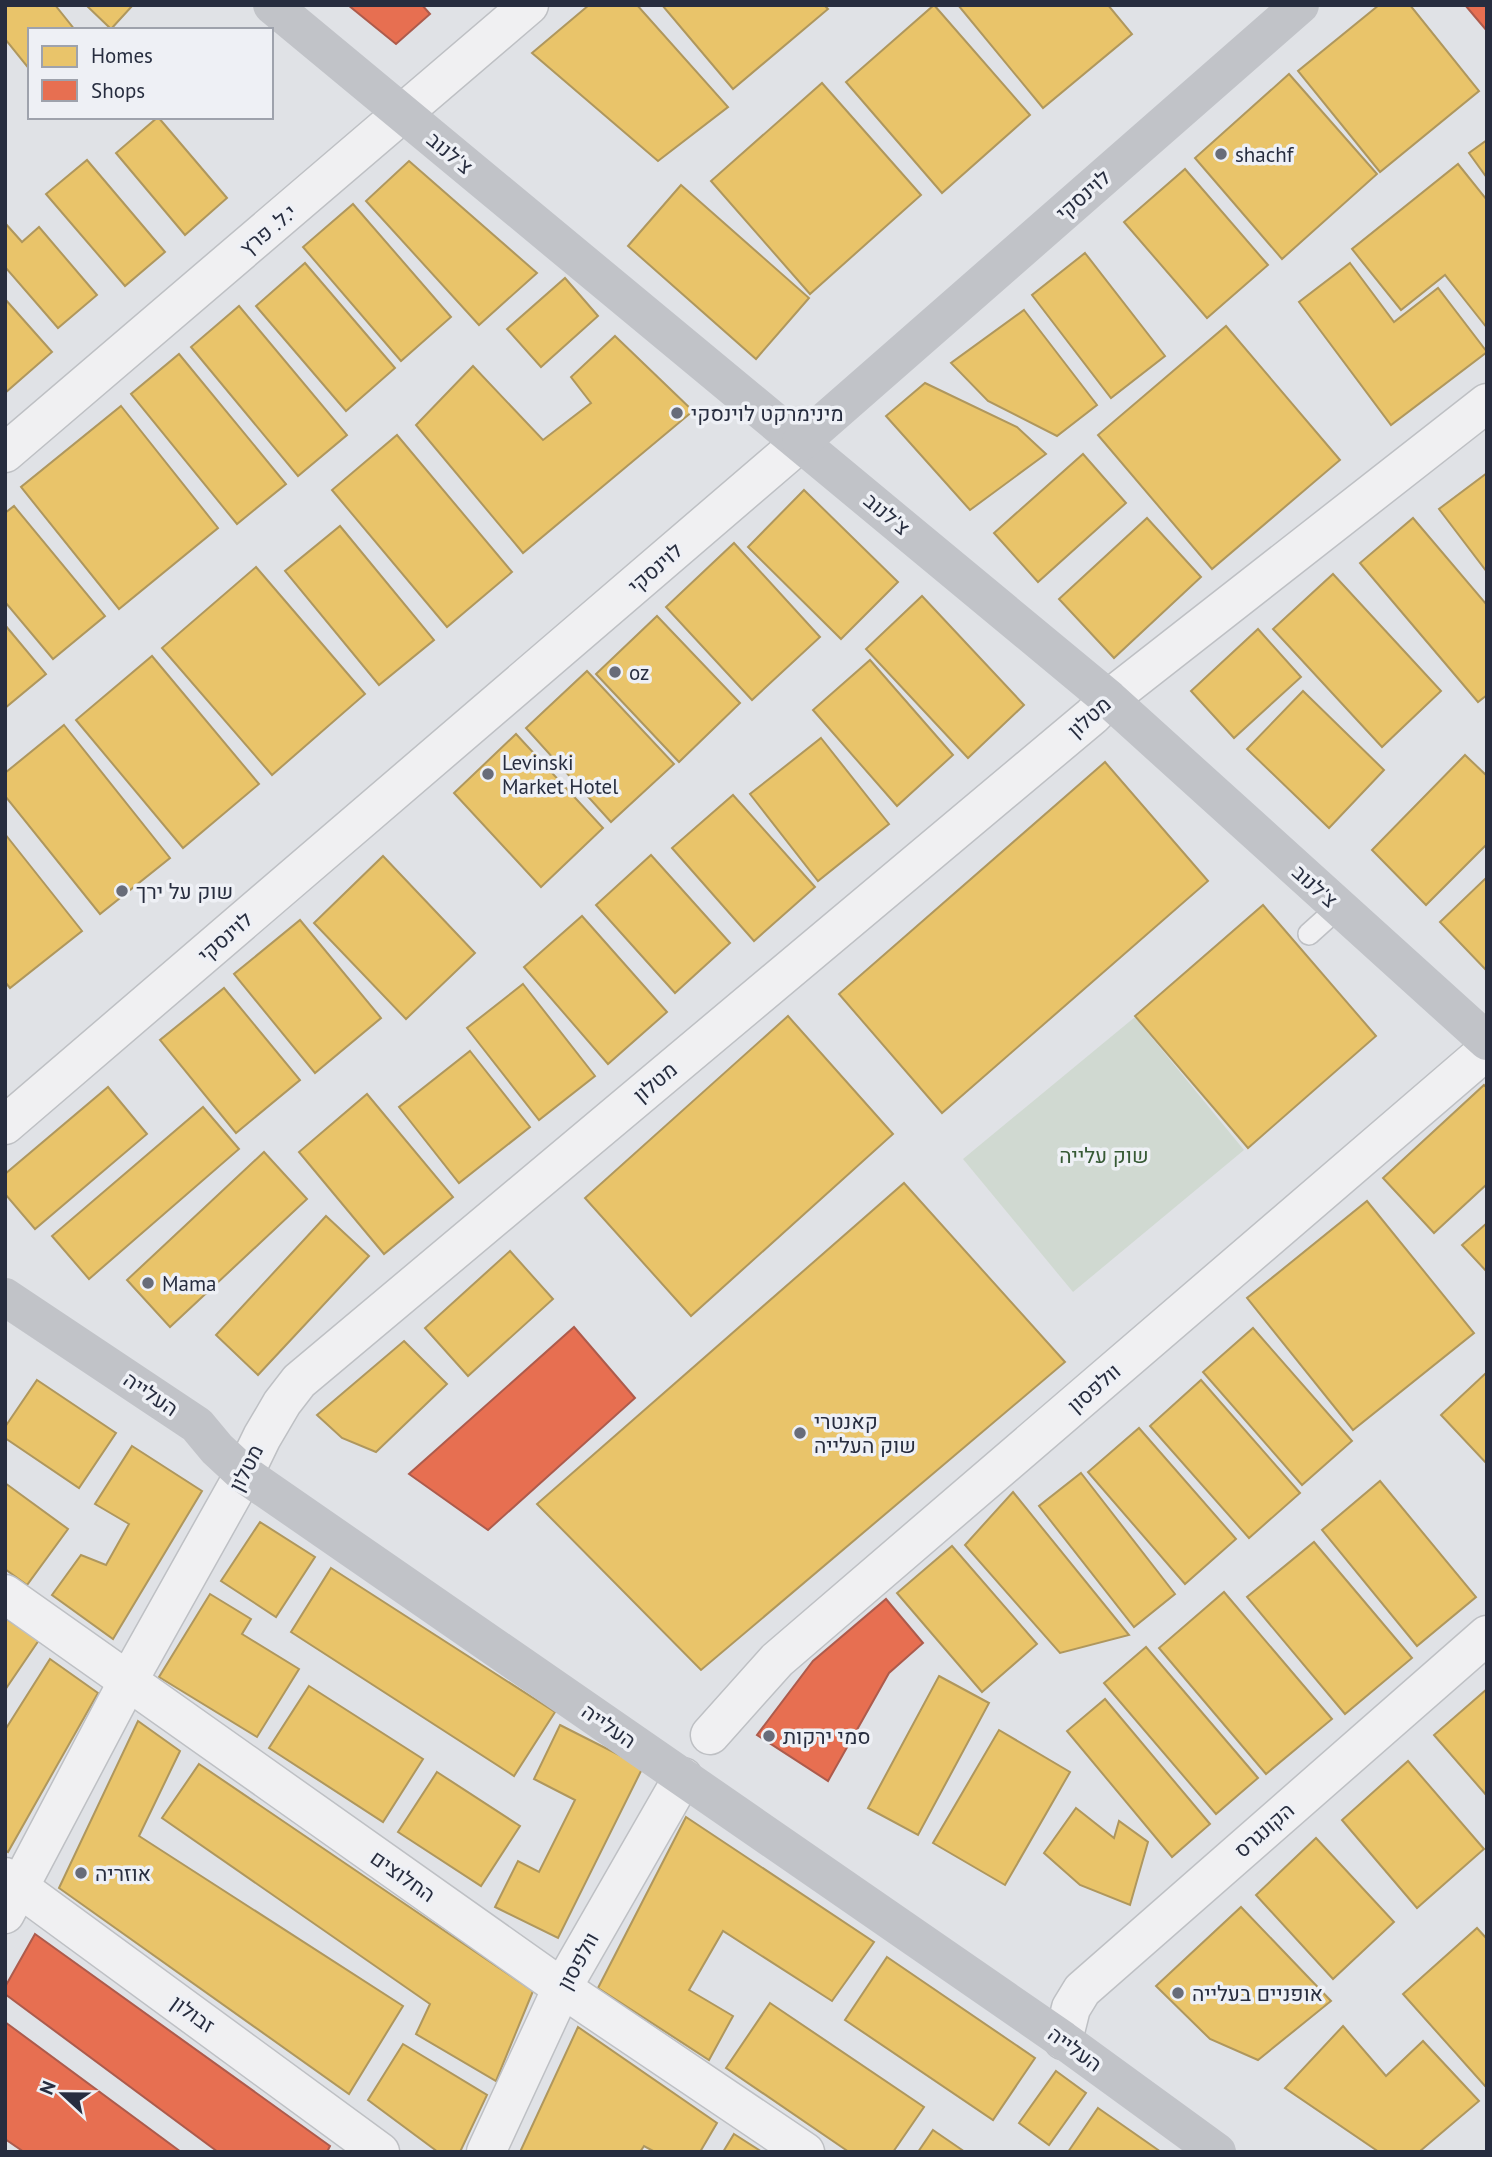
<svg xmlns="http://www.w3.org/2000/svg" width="1492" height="2157" font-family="'PT Sans',Heebo,sans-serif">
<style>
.green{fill:#d0d9d1}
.homes{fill:#e9c46a;stroke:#af975d;stroke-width:2}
.shops{fill:#e76f51;stroke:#ad5b4c;stroke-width:2}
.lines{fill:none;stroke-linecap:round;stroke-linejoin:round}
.lane-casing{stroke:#bec0c4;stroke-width:24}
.street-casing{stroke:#bec0c4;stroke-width:41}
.lane{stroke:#f0f0f2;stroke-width:21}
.street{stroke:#f0f0f2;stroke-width:38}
.secondary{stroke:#c1c3c8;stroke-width:38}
.poi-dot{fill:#686c79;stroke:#eef0f5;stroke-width:2.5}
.labels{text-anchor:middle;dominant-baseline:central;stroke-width:7;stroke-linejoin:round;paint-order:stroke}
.street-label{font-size:21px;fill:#272d3f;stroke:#eef0f5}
.poi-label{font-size:21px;fill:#272d3f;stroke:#eef0f5;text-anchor:start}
.park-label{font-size:21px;fill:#375a35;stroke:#eef0f5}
</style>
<rect width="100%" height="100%" fill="#e0e2e6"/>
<!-- green -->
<polygon class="green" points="1135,1017 1244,1150 1073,1292 963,1159"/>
<!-- homes -->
<g class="homes">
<polygon points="5,5 55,5 75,30 30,30 30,70 5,39"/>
<polygon points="86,5 133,5 111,29"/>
<polygon points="589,5 637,5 728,107 658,161 532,53"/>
<polygon points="662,5 824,5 828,9 733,89"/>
<polygon points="934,5 1030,115 942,193 846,82"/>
<polygon points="958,5 1108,5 1132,34 1043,108"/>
<polygon points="1379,5 1410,5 1479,91 1380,172 1298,71"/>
<polygon points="1289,74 1377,174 1282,259 1195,158"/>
<polygon points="822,83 921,195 810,294 711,181"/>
<polygon points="158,117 227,198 185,235 116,153"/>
<polygon points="1487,140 1487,178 1469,153"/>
<polygon points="87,160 165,252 125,286 46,194"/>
<polygon points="409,161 537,273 479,325 366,201"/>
<polygon points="1458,164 1487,200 1487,328 1445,275 1401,310 1352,249"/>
<polygon points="1185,169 1268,265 1207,318 1124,222"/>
<polygon points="681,185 809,298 756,359 628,246"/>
<polygon points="353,204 451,317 401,361 303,247"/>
<polygon points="5,223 22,242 39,227 97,295 58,328 5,267"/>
<polygon points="1085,253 1165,356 1111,398 1032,295"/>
<polygon points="305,263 395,368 346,411 256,306"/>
<polygon points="1350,263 1394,322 1438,288 1487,352 1391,425 1299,302"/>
<polygon points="565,278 598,316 541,367 507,329"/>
<polygon points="5,299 52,352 5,393"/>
<polygon points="239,306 347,435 298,476 191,347"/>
<polygon points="1024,310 1097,405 1057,436 988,401 951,363"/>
<polygon points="1226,326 1340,460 1212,569 1098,435"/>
<polygon points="615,336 693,411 523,553 416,425 473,366 543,440 591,403 571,377"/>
<polygon points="179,354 286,484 237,524 131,394"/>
<polygon points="925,383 1017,427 1046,454 970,510 886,416"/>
<polygon points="121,406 218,528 119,609 21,487"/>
<polygon points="397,435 512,572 447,627 332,490"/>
<polygon points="1083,454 1126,503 1038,582 994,533"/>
<polygon points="1487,473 1487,572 1439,509"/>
<polygon points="804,490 898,582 841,639 748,547"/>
<polygon points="14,506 105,616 53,659 5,602 5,513"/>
<polygon points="1147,518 1201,577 1114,658 1059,599"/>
<polygon points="1413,518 1487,605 1487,695 1478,702 1360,563"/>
<polygon points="340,526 434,640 379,685 285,571"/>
<polygon points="734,543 820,637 752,700 666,607"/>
<polygon points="256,567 365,694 272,775 162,648"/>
<polygon points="1333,574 1441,691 1382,747 1273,629"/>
<polygon points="922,596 1024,705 968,758 866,649"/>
<polygon points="657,616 740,703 679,762 596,674"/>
<polygon points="5,625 46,674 5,708"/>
<polygon points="1258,629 1301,677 1234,738 1191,691"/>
<polygon points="152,656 259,784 183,848 76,720"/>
<polygon points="870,660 953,755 897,806 813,710"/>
<polygon points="587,671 674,764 611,822 526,728"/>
<polygon points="1303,691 1384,770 1329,828 1247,749"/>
<polygon points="64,725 170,858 100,914 5,796 5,773"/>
<polygon points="516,734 603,828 541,887 454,793"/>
<polygon points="821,738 889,824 818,881 750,794"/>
<polygon points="1465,755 1487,776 1487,844 1426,905 1372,850"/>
<polygon points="1105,762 1208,881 942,1113 839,994"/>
<polygon points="733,795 815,887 754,941 672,848"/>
<polygon points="5,834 82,931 10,988 5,982"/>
<polygon points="651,855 730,943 675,993 596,905"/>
<polygon points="383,856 475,953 406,1019 314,923"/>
<polygon points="1487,877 1487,971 1440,922"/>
<polygon points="1263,905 1376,1036 1248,1148 1135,1016"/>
<polygon points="582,916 667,1012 608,1064 524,967"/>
<polygon points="300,920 381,1018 315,1073 234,974"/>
<polygon points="523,984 595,1076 539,1120 467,1028"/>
<polygon points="224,988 300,1080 236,1133 160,1040"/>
<polygon points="788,1016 893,1134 691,1316 585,1198"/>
<polygon points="470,1051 530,1127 459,1183 399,1107"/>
<polygon points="1484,1085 1487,1088 1487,1184 1434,1233 1383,1178"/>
<polygon points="108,1087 147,1134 35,1229 5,1194 5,1174"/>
<polygon points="367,1094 453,1197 384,1254 299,1152"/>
<polygon points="203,1107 239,1149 89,1279 52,1236"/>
<polygon points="264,1152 307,1199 170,1327 127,1280"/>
<polygon points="904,1183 1065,1362 701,1670 537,1504"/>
<polygon points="1367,1201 1474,1333 1353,1430 1247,1298"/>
<polygon points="326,1216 369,1256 258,1375 216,1335"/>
<polygon points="1487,1223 1487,1272 1462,1245"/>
<polygon points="510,1251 553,1299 468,1376 425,1328"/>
<polygon points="1253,1328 1352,1441 1302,1485 1203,1372"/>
<polygon points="404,1341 447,1384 376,1452 342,1438 317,1415"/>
<polygon points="1487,1372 1487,1464 1441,1415"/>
<polygon points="37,1380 116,1433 79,1488 5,1438 5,1427"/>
<polygon points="1201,1380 1300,1493 1249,1538 1150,1426"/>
<polygon points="1139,1428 1236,1539 1185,1584 1088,1472"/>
<polygon points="132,1446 202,1491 113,1639 52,1595 81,1555 106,1565 129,1524 95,1504"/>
<polygon points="1081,1473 1175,1594 1134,1627 1039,1506"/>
<polygon points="1380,1481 1476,1597 1417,1646 1322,1530"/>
<polygon points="5,1483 68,1529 27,1585 5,1569"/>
<polygon points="1013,1492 1129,1635 1060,1653 965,1545"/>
<polygon points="260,1522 315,1557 276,1617 221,1581"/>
<polygon points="1314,1542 1412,1658 1345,1714 1247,1597"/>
<polygon points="952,1546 1037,1644 982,1692 897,1593"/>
<polygon points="331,1568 555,1712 514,1776 291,1632"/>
<polygon points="1224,1592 1332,1719 1266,1774 1159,1648"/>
<polygon points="210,1594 251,1619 242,1634 299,1669 257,1737 159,1677"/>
<polygon points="5,1618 39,1640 5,1690"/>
<polygon points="1146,1647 1258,1778 1216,1814 1104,1683"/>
<polygon points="50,1659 98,1693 8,1852 5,1850 5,1730"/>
<polygon points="939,1676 989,1703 918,1835 868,1808"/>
<polygon points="309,1686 423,1759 383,1822 269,1748"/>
<polygon points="1487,1689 1487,1796 1434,1735"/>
<polygon points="1105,1699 1210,1824 1172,1857 1067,1731"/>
<polygon points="138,1721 180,1751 139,1836 403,2006 349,2094 59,1888"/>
<polygon points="560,1725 643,1767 558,1938 495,1907 518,1861 539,1872 575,1800 534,1779"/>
<polygon points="999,1730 1070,1772 1005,1885 933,1843"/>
<polygon points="1408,1761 1484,1849 1417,1908 1342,1820"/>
<polygon points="199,1764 533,1991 496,2081 416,2034 430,2004 162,1818"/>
<polygon points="437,1772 520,1826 481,1886 398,1832"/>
<polygon points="1076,1808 1114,1838 1119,1821 1148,1842 1130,1905 1080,1885 1044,1853"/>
<polygon points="686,1817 874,1942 832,2001 723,1931 689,1990 733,2016 709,2060 598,1988"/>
<polygon points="1316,1838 1394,1922 1333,1979 1256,1895"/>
<polygon points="1241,1907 1331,2001 1258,2060 1210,2039 1156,1986"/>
<polygon points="1477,1928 1487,1939 1487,2085 1485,2086 1403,1994"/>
<polygon points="887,1957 1035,2058 993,2120 845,2020"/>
<polygon points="770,2003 924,2107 893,2152 849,2152 726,2068"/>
<polygon points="1343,2026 1386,2076 1423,2041 1479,2101 1419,2152 1379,2152 1285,2088"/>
<polygon points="578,2027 717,2123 700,2152 655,2152 644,2146 640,2152 520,2152"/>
<polygon points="403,2044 487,2095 460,2152 438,2152 368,2100"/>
<polygon points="1056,2071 1086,2093 1049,2145 1019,2123"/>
<polygon points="1098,2108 1161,2152 1068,2152"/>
<polygon points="933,2130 965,2152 918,2152"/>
<polygon points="734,2134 762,2152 723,2152"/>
</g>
<!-- shops -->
<g class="shops">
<polygon points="348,5 422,5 430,14 396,44"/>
<polygon points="1465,5 1487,5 1487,31"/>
<polygon points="574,1327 635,1398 488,1530 409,1474"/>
<polygon points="886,1599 923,1643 889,1673 828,1781 757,1735 813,1661"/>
<polygon points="35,1934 330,2146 327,2152 218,2152 5,1994 5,1987"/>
<polygon points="5,2022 181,2152 24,2152 5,2139"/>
</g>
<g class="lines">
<defs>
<polyline id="lane" points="1309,934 1339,907"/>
<g id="street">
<polyline points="5,453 529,5"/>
<polyline points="5,1125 801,442"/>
<polyline points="5,1594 562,1988 805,2152"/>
<polyline points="710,1735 777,1660 1487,1050"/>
<polyline points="5,1877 380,2152"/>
<polyline points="5,1914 128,1681 244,1474 262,1437 282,1403 299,1381 1092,716 1109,699 1487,403"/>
<polyline points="1063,2040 1071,2008 1082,1990 1487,1635"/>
<polyline points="486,2152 562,1988 683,1777"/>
</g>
</defs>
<!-- lane casing -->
<use href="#lane" class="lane-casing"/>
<!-- street casing -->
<use href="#street" class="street-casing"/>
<!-- lane -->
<use href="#lane" class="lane"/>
<!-- street -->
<use href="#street" class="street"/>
<!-- secondary -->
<g class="secondary">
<polyline points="272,5 1109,699 1487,1041"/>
<polyline points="801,442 1300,5"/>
<polyline points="5,1297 197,1425 217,1449 244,1474 1063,2040 1217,2152"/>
</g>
</g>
<!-- markers -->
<g class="poi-dot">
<circle cx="1221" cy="154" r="7"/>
<circle cx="677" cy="413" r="7"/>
<circle cx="615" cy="672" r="7"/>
<circle cx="488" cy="774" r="7"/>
<circle cx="122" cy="891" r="7"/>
<circle cx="148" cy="1283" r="7"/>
<circle cx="800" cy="1433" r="7"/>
<circle cx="769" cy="1736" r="7"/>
<circle cx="81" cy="1873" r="7"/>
<circle cx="1178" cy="1993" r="7"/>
</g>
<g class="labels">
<!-- street labels -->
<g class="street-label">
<text transform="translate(450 153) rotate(40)">צ'לנוב</text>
<text transform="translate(1083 195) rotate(-41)">לוינסקי</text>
<text transform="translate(268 230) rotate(-40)">י.ל. פרץ</text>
<text transform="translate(887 514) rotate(40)">צ'לנוב</text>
<text transform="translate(655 568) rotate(-41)">לוינסקי</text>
<text transform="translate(1089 717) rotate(-42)">מטלון</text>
<text transform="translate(1315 886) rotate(42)">צ'לנוב</text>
<text transform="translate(225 937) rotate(-41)">לוינסקי</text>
<text transform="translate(655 1082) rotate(-40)">מטלון</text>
<text transform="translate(1094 1388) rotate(-41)">וולפסון</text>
<text transform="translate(151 1394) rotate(34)">העלייה</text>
<text transform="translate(246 1468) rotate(-63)">מטלון</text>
<text transform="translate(609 1726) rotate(35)">העלייה</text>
<text transform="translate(1264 1830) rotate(-41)">הקונגרס</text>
<text transform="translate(403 1876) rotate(35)">החלוצים</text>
<text transform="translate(578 1961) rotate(-61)">וולפסון</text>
<text transform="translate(193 2014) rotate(36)">זבולון</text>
<text transform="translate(1075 2049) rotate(36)">העלייה</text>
</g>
<!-- poi labels -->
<g class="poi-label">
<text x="1235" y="154">shachf</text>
<text x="691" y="413">מינימרקט לוינסקי</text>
<text x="629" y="672">oz</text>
<text x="502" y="762">Levinski<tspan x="502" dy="24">Market Hotel</tspan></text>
<text x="136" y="891">שוק על ירך</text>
<text x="162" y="1283">Mama</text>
<text x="814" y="1421">קאנטרי<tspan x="814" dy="24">שוק העלייה</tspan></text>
<text x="783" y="1736">סמי ירקות</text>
<text x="95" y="1873">אוזריה</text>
<text x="1192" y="1993">אופניים בעלייה</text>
</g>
<!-- park labels -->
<g class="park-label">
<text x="1104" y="1155">שוק עלייה</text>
</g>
</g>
<!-- border -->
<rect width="1492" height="2157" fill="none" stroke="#272d3f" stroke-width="14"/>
<!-- legend -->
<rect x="28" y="28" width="245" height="91" fill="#eef0f5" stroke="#9ea2ac" stroke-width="2"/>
<rect x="42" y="46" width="35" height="21" fill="#e9c46a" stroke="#9ea2ac" stroke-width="2"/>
<text x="91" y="63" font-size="21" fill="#272d3f">Homes</text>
<rect x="42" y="80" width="35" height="21" fill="#e76f51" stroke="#9ea2ac" stroke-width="2"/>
<text x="91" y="98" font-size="21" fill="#272d3f">Shops</text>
<!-- north arrow -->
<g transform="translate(63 2094) rotate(292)" stroke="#eef0f5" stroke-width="5" paint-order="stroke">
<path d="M0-5L12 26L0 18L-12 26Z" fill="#272d3f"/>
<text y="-10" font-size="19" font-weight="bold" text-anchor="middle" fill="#272d3f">N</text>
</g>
</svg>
